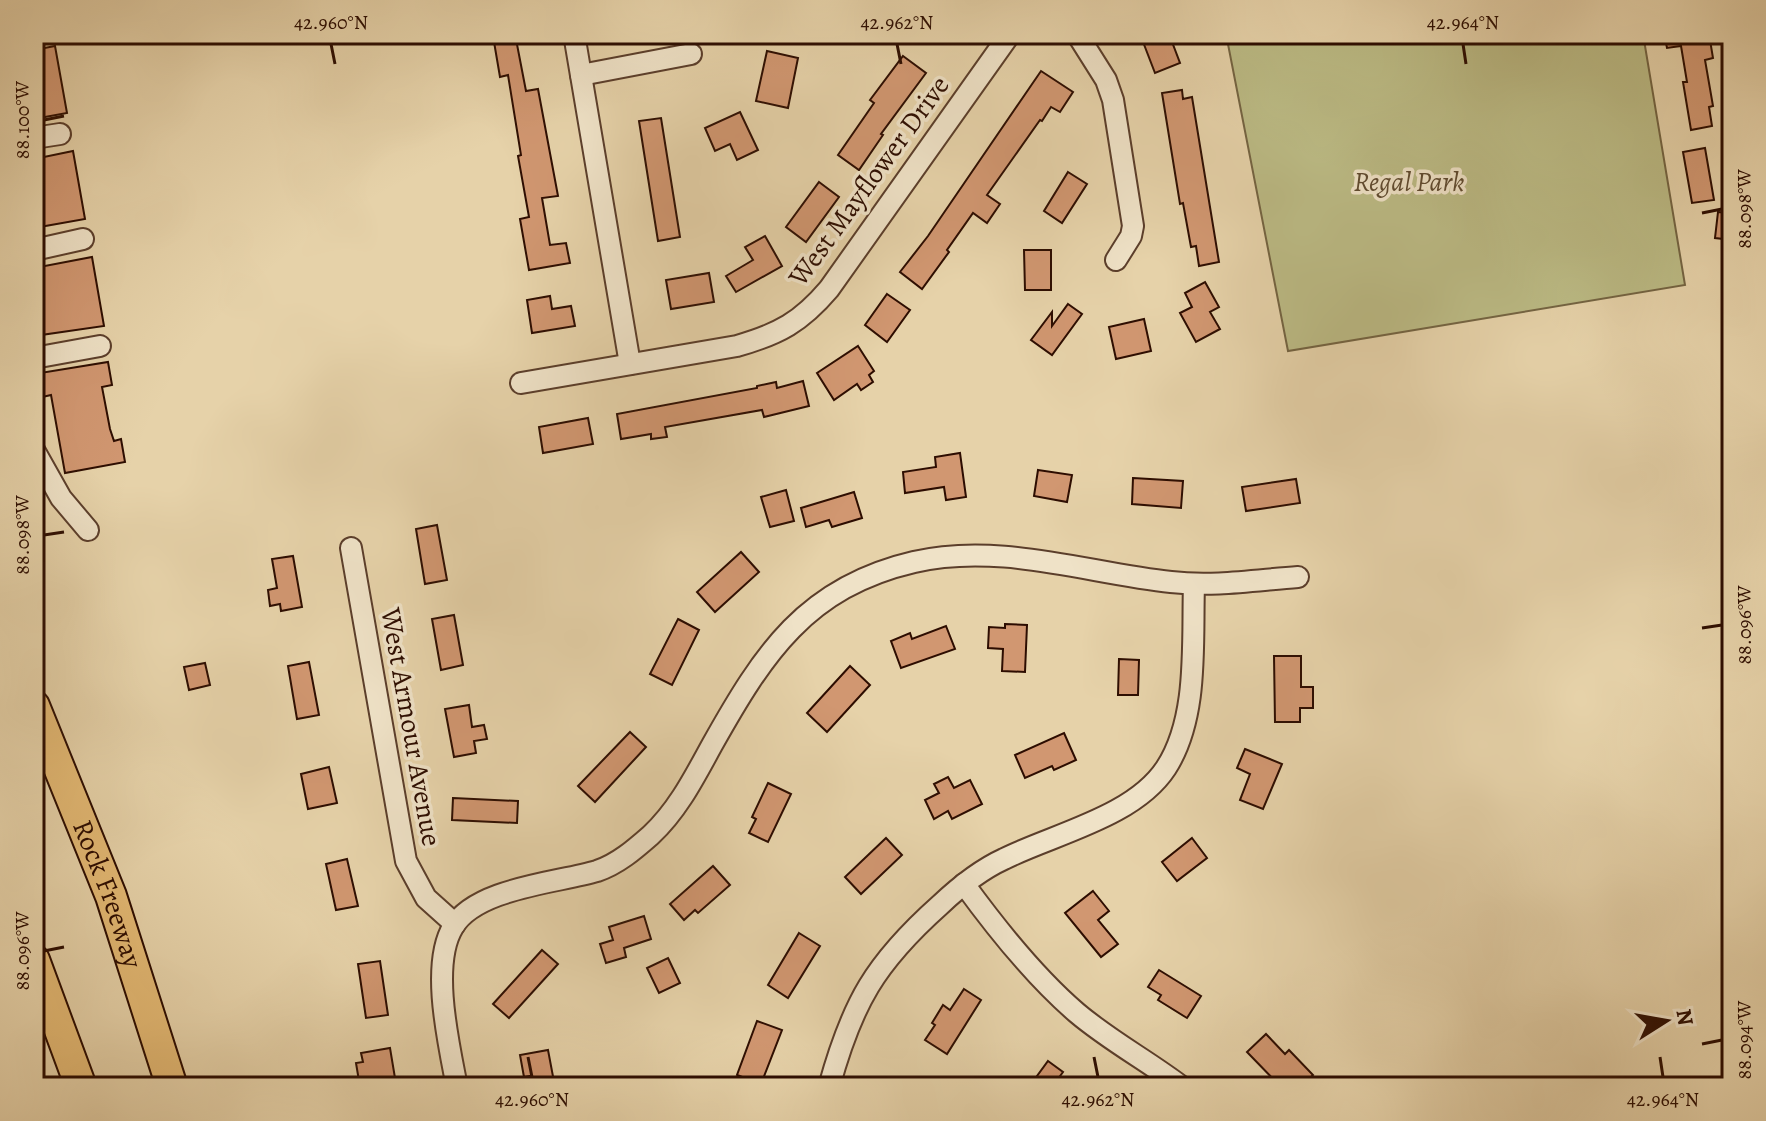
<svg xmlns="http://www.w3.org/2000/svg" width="1766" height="1121" font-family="Alegreya,serif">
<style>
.green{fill:#bbba84;stroke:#746442;stroke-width:2}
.building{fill:#d19771;stroke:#2d0d01;stroke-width:2}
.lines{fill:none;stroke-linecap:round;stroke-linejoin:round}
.minor-casing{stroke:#5b3e2b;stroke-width:24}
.highway-casing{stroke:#2d0d01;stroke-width:34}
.minor{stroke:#efe2c7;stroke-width:20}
.highway{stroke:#e3b974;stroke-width:30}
.ticks{fill:none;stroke:#2d0d01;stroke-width:3}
.labels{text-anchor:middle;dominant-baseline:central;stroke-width:7;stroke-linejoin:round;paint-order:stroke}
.street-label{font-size:28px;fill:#2d0d01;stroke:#efe2c7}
.park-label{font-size:28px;font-style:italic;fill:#5f4a2f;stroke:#efe2c7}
.neatline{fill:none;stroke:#2d0d01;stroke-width:3}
.ticks-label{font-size:20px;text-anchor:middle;fill:#2d0d01}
</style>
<rect width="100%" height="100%" fill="#e6d2a9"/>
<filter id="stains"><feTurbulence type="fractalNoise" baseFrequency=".0025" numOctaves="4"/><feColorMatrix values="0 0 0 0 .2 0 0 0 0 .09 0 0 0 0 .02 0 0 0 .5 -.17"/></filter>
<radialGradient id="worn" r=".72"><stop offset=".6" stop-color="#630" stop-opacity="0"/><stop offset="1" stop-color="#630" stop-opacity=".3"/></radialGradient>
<!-- green -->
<polygon class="green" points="1226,34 1643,34 1685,285 1288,351"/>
<!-- building -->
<g class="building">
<polygon points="505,34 515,34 526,91 538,89 558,196 542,198 550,245 566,243 570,263 529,270 520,219 529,217 518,156 521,155 508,75 500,77 493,36"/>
<polygon points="1140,34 1169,34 1180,63 1155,73"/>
<polygon points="1664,34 1709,34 1713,58 1705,60 1713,106 1709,107 1712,126 1691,130 1683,82 1687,82 1681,46 1667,48"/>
<polygon points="55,46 67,113 34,119 34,50"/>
<polygon points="767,51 798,58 788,108 756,101"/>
<polygon points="903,56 926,73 881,134 883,135 859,170 838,155 874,103 870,100"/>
<polygon points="1041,71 1073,92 1060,112 1051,107 1042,121 1040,120 987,195 1000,204 987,223 973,213 947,250 949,252 922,289 900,272 928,236"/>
<polygon points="1182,90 1183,99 1192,97 1219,262 1199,266 1196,246 1191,247 1183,203 1180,204 1162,93"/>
<polygon points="740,112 758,150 737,160 730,144 715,151 705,128"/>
<polygon points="661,118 680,237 658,241 639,121"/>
<polygon points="1705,148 1714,200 1692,203 1683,152"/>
<polygon points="73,151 85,219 34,228 34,159"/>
<polygon points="1068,172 1087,184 1062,223 1044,211"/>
<polygon points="819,182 839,197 806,242 786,227"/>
<polygon points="1718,212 1732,213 1732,240 1715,238"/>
<polygon points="765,236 782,266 736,292 726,276 753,260 745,247"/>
<polygon points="1024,250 1051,250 1051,290 1025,290"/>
<polygon points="92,257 104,326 34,336 34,268"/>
<polygon points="709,273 714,302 671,309 666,280"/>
<polygon points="1205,282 1219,307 1210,312 1220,329 1196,342 1180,313 1192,307 1185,293"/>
<polygon points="887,294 910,310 887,342 865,325"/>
<polygon points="550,296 552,309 571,306 575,326 532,333 527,300"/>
<polygon points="1068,304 1082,314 1052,355 1031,340 1052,312 1052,326"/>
<polygon points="1144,319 1151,351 1116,359 1109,327"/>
<polygon points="858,346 874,371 869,375 873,382 861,390 857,384 834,400 817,373"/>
<polygon points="108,362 112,385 102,387 110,429 114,441 121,439 125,462 65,473 51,395 38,398 34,374"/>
<polygon points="803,381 809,406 764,417 762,410 665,427 667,437 651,439 651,434 621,439 617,414 757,388 757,386 776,382 777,388"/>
<polygon points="588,418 593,444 543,453 539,427"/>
<polygon points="960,453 966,497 946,500 944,487 905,493 903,472 936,467 935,457"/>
<polygon points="1038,470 1072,475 1067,502 1034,496"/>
<polygon points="1133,478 1183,481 1181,508 1132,504"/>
<polygon points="1296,479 1300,503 1246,511 1242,487"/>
<polygon points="786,490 794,521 770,527 761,497"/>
<polygon points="854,492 862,518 832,527 829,520 806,527 801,508"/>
<polygon points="437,525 447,580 425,584 416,529"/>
<polygon points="741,552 759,572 715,612 697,592"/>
<polygon points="293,556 302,607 281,611 280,604 270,606 268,590 277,588 272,559"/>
<polygon points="454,615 463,665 441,670 432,619"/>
<polygon points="678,619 699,630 672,685 650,674"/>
<polygon points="1005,624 1027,625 1025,672 1002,671 1003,649 988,648 989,627 1005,628"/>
<polygon points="946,626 955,649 901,668 891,641 910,633 912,639"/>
<polygon points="1274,656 1301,656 1301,687 1313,687 1313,708 1300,708 1300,722 1275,722"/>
<polygon points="1119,659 1139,660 1138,695 1118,695"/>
<polygon points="309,662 319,715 297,719 288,666"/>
<polygon points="205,663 210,685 189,690 184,667"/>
<polygon points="850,666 870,685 827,732 807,713"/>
<polygon points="469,705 472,727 484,725 487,739 474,741 476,753 454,757 445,709"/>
<polygon points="630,732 646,747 595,802 578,786"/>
<polygon points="1064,733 1076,760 1054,770 1052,766 1025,778 1015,755"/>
<polygon points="1245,749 1282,764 1263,809 1240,800 1250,774 1237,768"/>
<polygon points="329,767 337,803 308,809 301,774"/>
<polygon points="948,777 954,788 970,780 982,804 952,819 948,811 934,819 925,800 939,793 934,784"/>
<polygon points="768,783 791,794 768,842 749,833 756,819 752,817"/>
<polygon points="453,798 518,801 517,823 452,820"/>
<polygon points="886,838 902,855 861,894 845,877"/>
<polygon points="1192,838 1207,858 1177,881 1162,862"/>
<polygon points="347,859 358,906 336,910 326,864"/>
<polygon points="713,866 730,885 698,913 695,910 684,920 670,904"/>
<polygon points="1093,891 1109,911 1098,920 1118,944 1101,957 1065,913"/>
<polygon points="644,916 651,939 624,948 626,957 606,963 600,944 613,940 609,927"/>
<polygon points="799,933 820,946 788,998 768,985"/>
<polygon points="542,950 558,964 509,1018 493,1004"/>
<polygon points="668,958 680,983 659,993 647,968"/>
<polygon points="380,961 388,1015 366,1018 358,964"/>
<polygon points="1159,970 1201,996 1187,1018 1158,1000 1161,995 1148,987"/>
<polygon points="964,989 981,1000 947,1054 925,1040 935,1025 932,1023 943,1005 950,1010"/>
<polygon points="757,1021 782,1030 761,1084 737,1075"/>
<polygon points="1266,1034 1285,1054 1289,1050 1313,1075 1301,1087 1281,1087 1247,1052"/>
<polygon points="390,1048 395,1078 389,1079 390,1087 360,1087 356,1063 363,1062 361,1053"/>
<polygon points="548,1050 555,1087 532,1087 530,1076 524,1077 520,1055"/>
<polygon points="1048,1061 1063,1072 1052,1087 1029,1087"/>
</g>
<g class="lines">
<defs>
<g id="minor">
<polyline points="574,34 630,364"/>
<polyline points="1077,34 1106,80 1113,100 1133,226 1131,236 1116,260"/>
<polyline points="581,75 691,54"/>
<polyline points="34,138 60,134"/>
<polyline points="34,250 83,239"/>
<polyline points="34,358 100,346"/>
<path d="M521,383L737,346C779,334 801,322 829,289L1010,34"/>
<polyline points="34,450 61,498 88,530"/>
<polyline points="351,548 406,861 426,898 455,924"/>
<path d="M964,884C996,928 1036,978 1077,1013C1110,1041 1148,1061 1182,1087"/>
<path d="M457,1087C449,1045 430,965 453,927C476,888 557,883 597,871C618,864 635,849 651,835C678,810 695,776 712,745C763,654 806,587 914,562C999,542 1087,573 1171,582C1214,587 1256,580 1298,577"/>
<path d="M829,1087C852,1003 875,963 940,905C959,887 980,870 1004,859C1054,834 1134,817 1166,768C1199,717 1192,643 1194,584"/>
</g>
<g id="highway">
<path id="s1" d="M34,706L111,896L172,1087"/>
<polyline points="34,960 81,1087"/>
</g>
</defs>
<!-- minor casing -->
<use href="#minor" class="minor-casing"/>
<!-- highway casing -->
<use href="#highway" class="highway-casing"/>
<!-- minor -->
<use href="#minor" class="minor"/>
<!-- highway -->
<use href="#highway" class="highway"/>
</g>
<!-- ticks -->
<path class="ticks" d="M331,44L335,64M897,44L901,64M1463,44L1466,64M44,120L64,116M1702,213L1722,209M44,535L64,532M1702,628L1722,625M44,951L64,947M1702,1044L1722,1040M528,1057L532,1077M1094,1057L1098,1077M1660,1057L1663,1077"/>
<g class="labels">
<!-- street labels -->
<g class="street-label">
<text transform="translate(869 181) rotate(-54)">West Mayflower Drive</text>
<text transform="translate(411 727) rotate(80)">West Armour Avenue</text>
<text stroke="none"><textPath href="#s1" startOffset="202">Rock Freeway</textPath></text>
</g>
<!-- park labels -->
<g class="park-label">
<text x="1409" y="182">Regal Park</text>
</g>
</g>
<!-- margin -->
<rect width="1766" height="1121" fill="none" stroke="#e6d2a9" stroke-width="88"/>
<!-- north arrow -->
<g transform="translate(1666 1021) rotate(79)" stroke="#efe2c7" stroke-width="6" paint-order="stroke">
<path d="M0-6L14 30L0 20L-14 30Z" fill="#2d0d01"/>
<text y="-12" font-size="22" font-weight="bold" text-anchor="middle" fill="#2d0d01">N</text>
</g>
<rect x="44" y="44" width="1678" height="1033" class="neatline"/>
<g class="ticks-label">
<text x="331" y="29">42.960°N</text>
<text x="897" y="29">42.962°N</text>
<text x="1463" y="29">42.964°N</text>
<text transform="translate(22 120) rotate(-90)" y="7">88.100°W</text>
<text transform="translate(1744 209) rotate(-90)" y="7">88.098°W</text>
<text transform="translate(22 535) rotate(-90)" y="7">88.098°W</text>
<text transform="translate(1744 625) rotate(-90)" y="7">88.096°W</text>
<text transform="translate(22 951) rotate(-90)" y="7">88.096°W</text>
<text transform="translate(1744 1040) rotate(-90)" y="7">88.094°W</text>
<text x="532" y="1106">42.960°N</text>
<text x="1098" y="1106">42.962°N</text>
<text x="1663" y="1106">42.964°N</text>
</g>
<rect width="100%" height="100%" filter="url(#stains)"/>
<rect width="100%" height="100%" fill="url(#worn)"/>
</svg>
